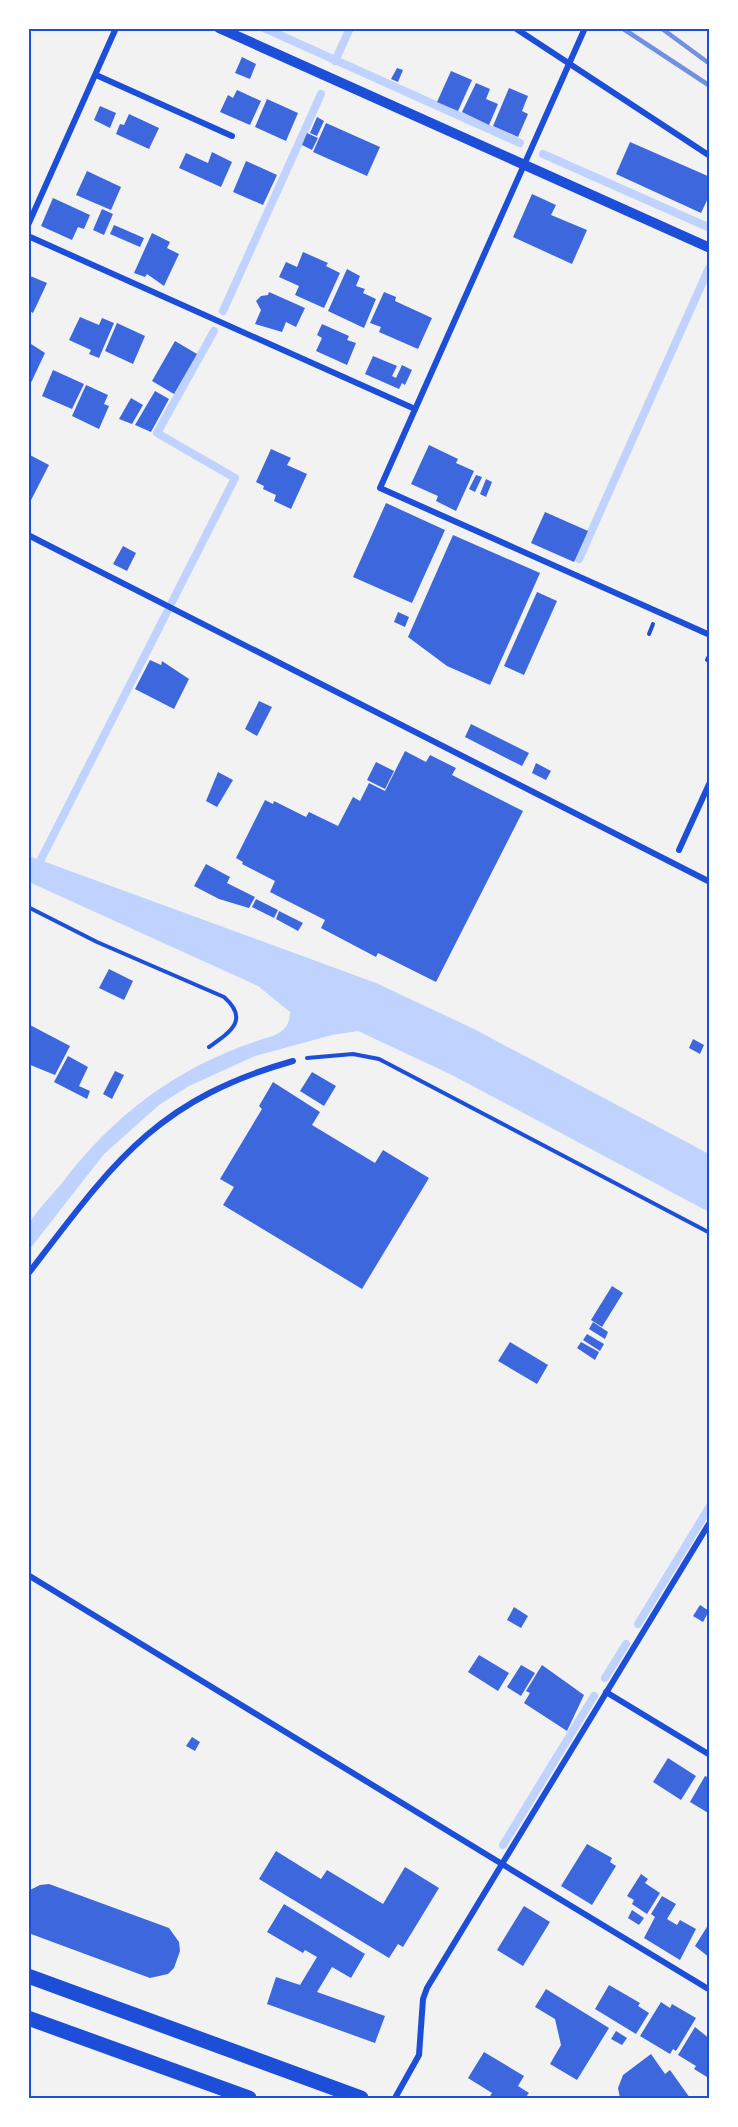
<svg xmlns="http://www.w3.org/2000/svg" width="738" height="2127" font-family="'Golos Text',sans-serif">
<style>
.water{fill:#bfd3fe}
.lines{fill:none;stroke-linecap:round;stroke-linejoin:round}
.stream{stroke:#bfd3fe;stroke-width:8}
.building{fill:#3d67dc}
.path{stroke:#1d4ed8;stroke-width:4}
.minor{stroke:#1d4ed8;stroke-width:6}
.tertiary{stroke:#1d4ed8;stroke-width:10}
.primary{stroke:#1d4ed8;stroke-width:15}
.rail{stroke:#7290e2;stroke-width:4.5}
.neatline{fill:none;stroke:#1d4ed8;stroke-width:2}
</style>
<rect width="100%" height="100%" fill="#f2f2f2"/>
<!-- water -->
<path class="water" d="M29,856L376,983L474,1029L709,1154V1212L452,1075L358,1031L332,1035L255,1056L189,1086L159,1105L104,1154L29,1250C28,1244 27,1234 28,1227C31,1216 54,1193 62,1183C116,1111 186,1061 273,1036C284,1031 290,1025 290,1012L258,986L29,882Z"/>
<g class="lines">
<!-- stream -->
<g class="stream">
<polyline points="264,28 520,143"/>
<polyline points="335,61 350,28"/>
<polyline points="543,154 710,228"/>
<polyline points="223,311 321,94"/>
<polyline points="579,559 709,268"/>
<polyline points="172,602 235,478 157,433 214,331"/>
<polyline points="37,867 167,612"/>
<polyline points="638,1624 710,1506"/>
<polyline points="605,1678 626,1644"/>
<polyline points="503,1845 594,1696"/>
</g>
</g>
<!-- building -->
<g class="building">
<polygon points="242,57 256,64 250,79 235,73"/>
<polygon points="397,68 403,70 398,82 391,79"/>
<polygon points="451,71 472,80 458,111 437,102"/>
<polygon points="476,83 490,89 486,99 498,104 489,125 462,112"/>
<polygon points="509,88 528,96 522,111 528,114 518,137 493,126"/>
<polygon points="237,90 261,101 250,125 220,112 228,95 233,98"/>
<polygon points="267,99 298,113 286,141 255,127"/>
<polygon points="100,106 116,113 110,128 94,120"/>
<polygon points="129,114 159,128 149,149 116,134 120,124 124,125"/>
<polygon points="317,117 324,121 317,136 310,133"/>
<polygon points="326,123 380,147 367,176 313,152"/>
<polygon points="307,133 318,138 312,150 302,145"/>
<polygon points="630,142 710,177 710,194 701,213 616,174"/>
<polygon points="212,152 232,162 221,187 179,168 186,153 208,163"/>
<polygon points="246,161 277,175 263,205 233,192"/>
<polygon points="87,171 121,187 111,210 76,195"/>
<polygon points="532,194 556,205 551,215 587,230 572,264 513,237"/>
<polygon points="53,198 90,215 84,229 78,227 72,240 41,226"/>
<polygon points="102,209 113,214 104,235 93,230"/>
<polygon points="114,225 144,238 140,247 110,234"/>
<polygon points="152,233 170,242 167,248 179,254 164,286 147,274 145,277 134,273"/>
<polygon points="303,252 328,263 326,266 340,273 324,308 295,295 299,286 279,277 286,262 297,267"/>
<polygon points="347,269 360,276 356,286 365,289 363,293 376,299 364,328 328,311"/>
<polygon points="28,275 47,283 33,313 28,310"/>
<polygon points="269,292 305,308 296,327 286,322 282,332 255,324 261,310 256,301 261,296 268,295"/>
<polygon points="384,292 396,297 395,301 432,318 418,349 379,332 381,327 370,323"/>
<polygon points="80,317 99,325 102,318 114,323 99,358 89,354 91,350 69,340"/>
<polygon points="117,323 145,336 133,364 105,351"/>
<polygon points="322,324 349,336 347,340 356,343 347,365 316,351 322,338 317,335"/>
<polygon points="175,341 197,354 174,394 152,381"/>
<polygon points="28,342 45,353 28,389"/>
<polygon points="373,356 397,366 392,376 396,378 402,365 412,370 405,385 402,383 399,389 365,374"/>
<polygon points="53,370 84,384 72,409 42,396"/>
<polygon points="86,385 108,395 104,404 109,406 99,429 72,416"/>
<polygon points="155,391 169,399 151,432 135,425"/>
<polygon points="131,398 143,405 132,424 119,419"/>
<polygon points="429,445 458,459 456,463 474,471 456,511 436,501 438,496 411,484"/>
<polygon points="271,449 291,458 287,465 307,474 291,509 274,501 276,495 263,489 264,486 256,482"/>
<polygon points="28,454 49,465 28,506"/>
<polygon points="476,475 482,477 475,492 469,489"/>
<polygon points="486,479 492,482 486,497 480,494"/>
<polygon points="386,503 445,530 412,603 353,577"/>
<polygon points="545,512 588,531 574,562 531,543"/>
<polygon points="453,535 540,573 490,685 447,666 408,637"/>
<polygon points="123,546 136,553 127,571 113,564"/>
<polygon points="537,592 557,601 524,675 504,666"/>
<polygon points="398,612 409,617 405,627 394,622"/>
<polygon points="150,660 161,665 162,661 189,679 174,709 135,689"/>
<polygon points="259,701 272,707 257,736 245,729"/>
<polygon points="471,724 529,753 522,766 465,737"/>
<polygon points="405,751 426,762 430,755 456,768 452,775 523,811 436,982 378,953 376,957 321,928 325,920 270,892 275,881 242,864 243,862 236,858 265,800 273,804 274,801 306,817 309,812 338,826 353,797 360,801 369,783 385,791"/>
<polygon points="376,762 394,771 385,789 367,780"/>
<polygon points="536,763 551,771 546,780 532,773"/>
<polygon points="218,772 233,780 217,807 206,801"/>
<polygon points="206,864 230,877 227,883 255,897 249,908 219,899 194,886"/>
<polygon points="256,899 278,910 274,918 252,907"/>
<polygon points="279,911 303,923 298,931 276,919"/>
<polygon points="109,969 133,981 124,1000 99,988"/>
<polygon points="30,1025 70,1046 55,1075 28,1064"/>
<polygon points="693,1039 704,1045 700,1054 689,1048"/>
<polygon points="68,1056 88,1067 79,1086 90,1091 87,1099 54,1082"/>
<polygon points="115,1071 124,1075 112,1099 103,1094"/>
<polygon points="312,1072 336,1086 324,1106 300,1091"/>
<polygon points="273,1082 320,1112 312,1125 375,1163 383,1150 429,1178 362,1289 223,1205 234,1187 220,1179 262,1109 259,1106"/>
<polygon points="612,1286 623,1293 602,1327 591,1320"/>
<polygon points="593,1322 608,1332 605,1339 589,1329"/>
<polygon points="587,1334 604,1344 600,1351 583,1340"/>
<polygon points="510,1342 548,1365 537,1384 498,1361"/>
<polygon points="581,1342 599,1352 595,1360 577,1348"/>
<polygon points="700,1605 709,1611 703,1622 693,1616"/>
<polygon points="514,1607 528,1616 521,1628 507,1620"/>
<polygon points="479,1655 509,1673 498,1691 468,1672"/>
<polygon points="521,1665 535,1673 521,1696 507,1687"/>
<polygon points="542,1665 584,1695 567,1731 524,1703 530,1693 526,1691"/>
<polygon points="192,1737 200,1742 195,1751 186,1746"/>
<polygon points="668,1758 696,1776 681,1800 653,1782"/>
<polygon points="705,1776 710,1778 710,1814 690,1802"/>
<polygon points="587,1844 612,1858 610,1862 616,1866 592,1905 561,1886"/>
<polygon points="276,1851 321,1879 327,1870 383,1904 405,1867 439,1888 403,1947 398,1944 389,1958 259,1879"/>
<polygon points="641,1874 648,1879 645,1883 660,1893 647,1914 632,1904 634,1900 627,1896"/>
<polygon points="49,1884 169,1928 179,1942 180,1951 174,1968 168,1974 150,1978 31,1934 28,1931 28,1891 40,1885"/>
<polygon points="662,1896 676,1904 667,1919 677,1925 680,1920 696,1929 680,1960 644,1938 655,1917 651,1914"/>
<polygon points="284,1904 365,1954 351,1978 332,1967 317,1992 385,2016 375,2043 267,2004 276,1977 300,1985 317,1957 305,1950 303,1953 267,1932"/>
<polygon points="524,1906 550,1922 523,1966 497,1950"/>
<polygon points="632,1910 644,1918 639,1925 628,1918"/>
<polygon points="710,1922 710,1958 695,1946"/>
<polygon points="609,1985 640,2003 638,2006 649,2013 636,2034 595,2009"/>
<polygon points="546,1989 609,2028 577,2080 550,2064 561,2045 555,2019 535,2007"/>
<polygon points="661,2002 670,2008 672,2004 696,2018 676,2051 673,2049 670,2054 640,2036"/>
<polygon points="695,2027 710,2039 707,2077 694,2069 696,2066 678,2055"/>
<polygon points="616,2031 627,2038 622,2045 611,2039"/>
<polygon points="484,2052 524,2076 518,2086 529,2093 525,2098 489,2098 492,2093 468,2078"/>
<polygon points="651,2054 665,2074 670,2070 690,2098 620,2098 618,2088 623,2075"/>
</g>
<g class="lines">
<!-- path -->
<g class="path">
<polyline points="649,634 653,624"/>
<polyline points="707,660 710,654"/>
<path d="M28,907L97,942L224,997C250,1020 230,1032 209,1047"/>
<polyline points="307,1058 353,1054 379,1059 710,1233"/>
</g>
<!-- minor -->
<g class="minor">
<polyline points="515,28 710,156"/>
<polyline points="585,28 380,488 710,635"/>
<polyline points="96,75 232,136"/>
<polyline points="28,225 116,28"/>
<polyline points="28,236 415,409"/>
<polyline points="28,535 710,882"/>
<polyline points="679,850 710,782"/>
<path d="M28,1274C111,1166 154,1100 293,1061"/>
<polyline points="28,1575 502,1864 710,1522"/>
<polyline points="606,1692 710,1755"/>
<polyline points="395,2098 419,2055 423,1999 427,1988 502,1864 710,1990"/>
</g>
<!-- tertiary -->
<polyline class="tertiary" points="219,28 710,248"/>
<!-- primary -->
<g class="primary">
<polyline points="28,1976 361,2098"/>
<polyline points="28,2018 249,2098"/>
</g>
<!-- rail -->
<g class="rail">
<polyline points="622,28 710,86"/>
<polyline points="661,28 710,64"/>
</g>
</g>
<!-- border -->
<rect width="738" height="2127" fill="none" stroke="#ffffff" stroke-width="60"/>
<rect x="30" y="30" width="678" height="2067" class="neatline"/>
</svg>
